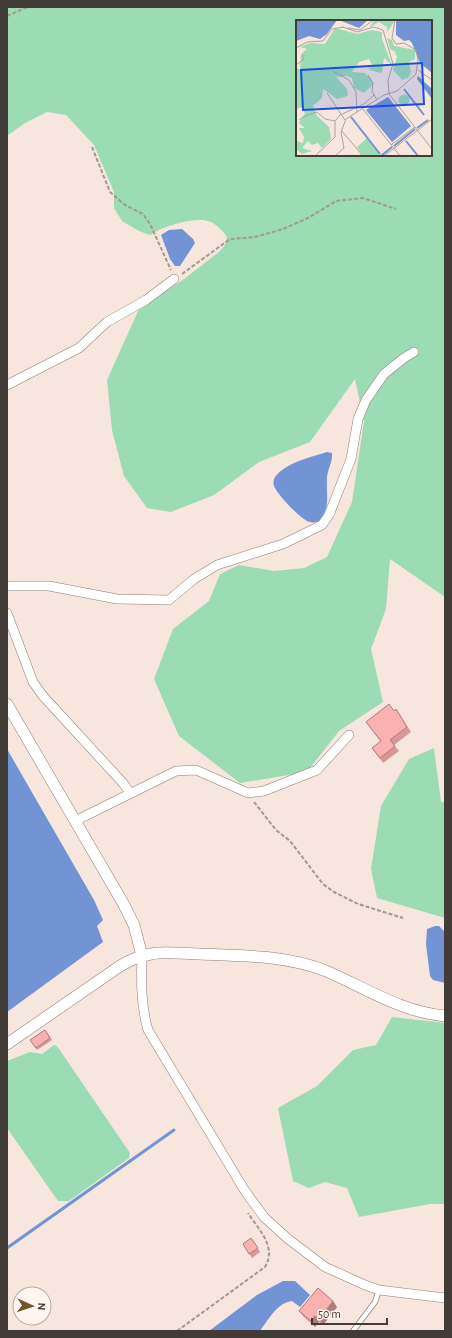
<svg xmlns="http://www.w3.org/2000/svg" width="452" height="1338" font-family="'Alegreya Sans',sans-serif">
<style>
.green{fill:#9cdcb4;fill-rule:evenodd}
.water{fill:#7293d4}
.lines{fill:none;stroke-linecap:round;stroke-linejoin:round}
.stream{stroke:#7293d4;stroke-width:3}
.service-casing{stroke:#8d7f78;stroke-width:6}
.minor-casing{stroke:#8d7f78;stroke-width:10}
.tertiary-casing{stroke:#8d7f78;stroke-width:12}
.path{stroke:#a39892;stroke-width:2;stroke-dasharray:4 2;stroke-linecap:butt}
.service{stroke:#fff;stroke-width:4.5}
.minor{stroke:#fff;stroke-width:9}
.tertiary{stroke:#fff;stroke-width:11}
.wall{fill:#d69996}
.shaded-wall{fill:#ae7d7a}
.building{fill:#f9b2af;stroke:#ae7d7a}
.inset-river{fill:none;stroke:#7293d4;stroke-width:2}
.inset-road{fill:none;stroke:#aea29c;stroke-width:1}
.view{fill:#1d4ed8;fill-opacity:0.15;stroke:#1d4ed8;stroke-width:2}
.inset-edge{fill:none;stroke:#423c38;stroke-width:2}
</style>
<rect width="100%" height="100%" fill="#f6e6de"/>
<!-- green -->
<g class="green">
<path d="M7,7H445V597L390,559L386,609L371,649L383,702L339,731L307,772L240,783L179,736L154,679L173,629L209,601L220,574L239,565L274,571L304,568L327,557L352,502L364,421L355,379L310,442L259,462L214,495L171,512L147,508L124,476L112,430L107,380L139,309L184,279L219,252L225,245L227,237C223,231 217,225 211,222C197,215 161,227 150,235L139,231L122,221L114,208V192L94,145L66,115L47,112L25,123L7,136ZM297,21H431V155H297Z"/>
<polygon points="434,748 441,802 445,802 445,918 377,898 371,869 381,806 409,759"/>
<polygon points="392,1017 445,1023 445,1204 430,1204 359,1217 347,1188 325,1182 309,1188 293,1181 278,1108 317,1086 353,1050 376,1045"/>
<polygon points="54,1045 57,1046 130,1153 129,1158 69,1201 58,1201 7,1128 7,1061 30,1052 42,1054"/>
</g>
<!-- water -->
<g class="water">
<polygon points="182,229 193,239 195,243 180,266 175,266 170,259 161,235 169,230"/>
<path d="M327,452L332,453C333,462 327,470 327,479C326,497 331,506 319,521C316,522 313,523 310,522C301,520 279,496 275,488C273,485 273,480 275,477C287,462 311,457 327,452Z"/>
<polygon points="7,749 94,900 103,920 97,926 103,942 7,1012"/>
<polygon points="435,926 439,926 445,932 445,983 433,980 430,976 426,944 427,929"/>
<path d="M283,1281H295L310,1295L300,1307L292,1301C278,1302 268,1320 260,1331H209L257,1295Z"/>
</g>
<g class="lines">
<!-- stream -->
<polyline class="stream" points="7,1248 174,1130"/>
<defs>
<polyline id="service" points="353,1331 375,1302 379,1290"/>
<g id="minor">
<polyline points="7,385 79,348 107,322 146,300 174,279"/>
<polyline points="7,586 49,586 117,599 169,600 194,579 217,565 283,544 322,525 329,515 351,459 358,419 366,400 384,374 404,358 414,352"/>
<polyline points="7,613 33,682 43,696 123,783 130,793"/>
<polyline points="75,821 176,771 196,770 248,793 264,791 317,770 349,735"/>
<path d="M142,956C141,981 141,1006 148,1030L245,1191L264,1217L287,1238L325,1267L365,1285L379,1290L445,1298"/>
</g>
<g id="tertiary">
<polyline points="7,704 123,903 134,925 142,956"/>
<path d="M7,1044L120,966C130,960 140,956 151,954C167,951 184,954 200,954C242,956 286,955 326,971C366,988 401,1012 445,1016"/>
</g>
</defs>
<!-- service casing -->
<use href="#service" class="service-casing"/>
<!-- minor casing -->
<use href="#minor" class="minor-casing"/>
<!-- tertiary casing -->
<use href="#tertiary" class="tertiary-casing"/>
<!-- path -->
<g class="path">
<polyline points="7,16 28,7"/>
<polyline points="92,147 110,192 125,205 143,214 150,224 171,270"/>
<polyline points="182,274 230,239 255,237 283,229 308,218 336,201 363,198 396,209"/>
<polyline points="254,802 276,830 290,841 323,884 334,892 358,904 403,918"/>
<path d="M177,1331L265,1267C277,1247 259,1230 248,1213"/>
</g>
<!-- service -->
<use href="#service" class="service"/>
<!-- minor -->
<use href="#minor" class="minor"/>
<!-- tertiary -->
<use href="#tertiary" class="tertiary"/>
</g>
<!-- wall -->
<g class="wall">
<polygon points="396,709 411,732 394,745 399,751 383,763 372,748 381,742 366,722 394,711"/>
<polygon points="45,1030 52,1040 37,1050 30,1040"/>
<polygon points="251,1238 260,1252 252,1258 243,1244"/>
<polygon points="337,1307 323,1325 319,1322 315,1327 304,1317 299,1311"/>
</g>
<!-- shaded-wall -->
<g class="shaded-wall">
<polygon points="333,1301 337,1307 323,1325 319,1319"/>
<polygon points="315,1316 319,1322 315,1327 311,1321"/>
</g>
<!-- building -->
<g class="building">
<polygon points="389,704 394,711 396,709 407,727 390,740 395,746 380,758 372,748 381,741 366,722"/>
<polygon points="45,1030 50,1038 36,1048 30,1040"/>
<polygon points="251,1238 258,1248 249,1254 243,1244"/>
<polygon points="318,1288 333,1301 319,1319 315,1316 311,1321 299,1311"/>
</g>
<!-- overview -->
<g transform="translate(296 20)">
<rect width="136" height="136" fill="#f6e6de"/>
<path d="M78,0H97L98,2L91,12V7L83,2L73,8ZM39,8L61,14L76,10L86,12V19L96,45L88,38L86,52L84,53L74,50L72,48L77,47L73,39L63,42L56,52L69,53L75,59L77,65L68,73L58,68L56,58L51,56L40,57L51,69L52,75L49,77L41,79L27,69L26,78L17,86L21,96L33,107L35,119L26,128L22,123L16,125L12,121L6,128L16,131L6,134L0,129V121L7,123L8,117L3,108H9L3,103L9,93L5,87L0,89V47L4,50L5,34L11,29L4,27L14,23L29,24ZM91,18L96,20L98,26L119,30V39L113,42L115,52L112,58L106,60L97,50L101,37L99,32L94,29ZM102.5 80a5.5 5.5 0 1 1 11 0a5.5 5.5 0 1 1-11 0ZM71,118L84,135L82,136H67L61,127Z" fill="#9cdcb4"/>
<path d="M0,0H41L31,14L24,19L13,16L0,21ZM43,0H72L63,8ZM100,0H136V53L124,43L116,23L113,20L108,21L100,15ZM122,56L136,69V79L121,59ZM92,77L115,106L96,122L70,90Z" fill="#7293d4"/>
<path class="inset-river" d="M108,69L128,95M55,97L84,134M121,108L132,100M110,121L122,136M98,126L119,109M85,136L96,127"/>
<path class="inset-road" d="M47,7L61,12L78,7L87,10L97,44L92,60L93,74L136,129M52,8L64,10L77,0M0,28L11,22L27,21L36,9L48,7M0,45L7,40V34M122,50L136,60M37,51L53,60L60,72L61,92M72,55L77,63L76,71L81,80M31,73L49,100M67,89L104,136M3,100L9,96L21,92L29,99L39,101M45,110L67,136M95,125L119,107M19,136L39,117V101L44,95L68,84L78,75M39,136L48,128L45,112L50,99L88,75L101,71L120,54L122,40L120,30L108,23L100,24L96,18L99,0M88,136L136,99"/>
<path class="view" d="M126,43L128,84L7,90L5,50Z"/>
<rect width="136" height="136" class="inset-edge"/>
</g>
<!-- border -->
<rect width="452" height="1338" fill="none" stroke="#423c38" stroke-width="16"/>
<!-- north arrow -->
<g transform="translate(32 1306) rotate(93)"><circle r="19" fill="#fff5f0" stroke="#b3aba6"/>
<path d="M0-3L7 15L0 10L-7 15Z" fill="#725629"/>
<text y="-6" font-size="11" font-weight="bold" text-anchor="middle" fill="#423c38">N</text>
</g>
<!-- scale -->
<path d="M312 1318v6h75v-6" fill="none" stroke="#423c38" stroke-width="2"/>
<text x="318" y="1318" font-size="12" fill="#423c38" stroke="#fff5f0" stroke-width="3" paint-order="stroke">50 m</text>
</svg>
